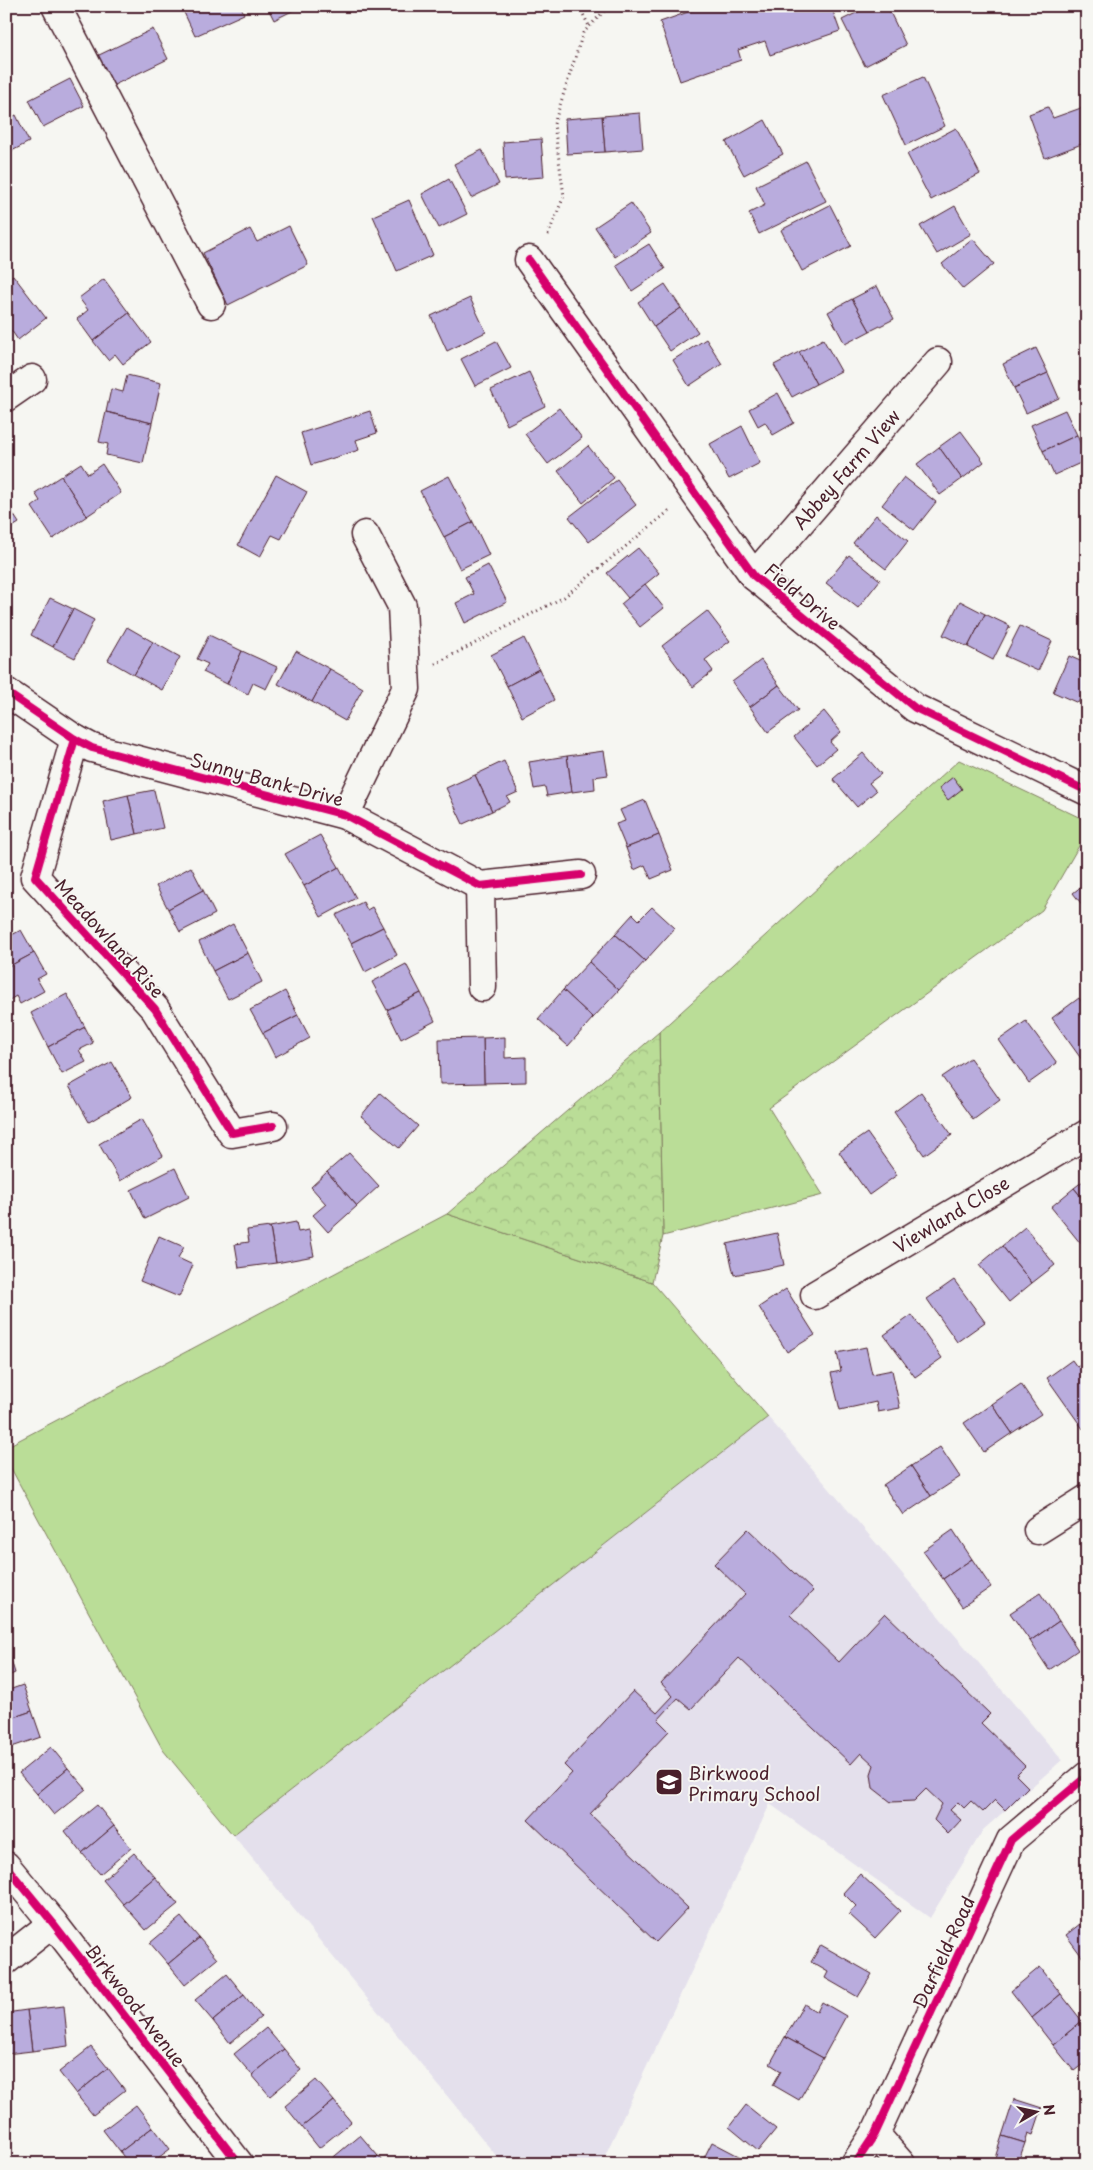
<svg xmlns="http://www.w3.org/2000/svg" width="1093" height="2170" font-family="'Playpen Sans',sans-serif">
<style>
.built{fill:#e4e0ec}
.green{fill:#badd97;stroke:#827e61}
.forest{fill:url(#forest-crowns);stroke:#827e61}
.building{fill:#b9acdd;stroke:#4a1f2b}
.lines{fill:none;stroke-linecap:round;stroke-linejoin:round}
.minor-casing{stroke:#4a1f2b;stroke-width:31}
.path{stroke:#4a1f2b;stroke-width:3;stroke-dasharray:1 4;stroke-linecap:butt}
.minor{stroke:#f6f6f2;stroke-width:28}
.cycleway-casing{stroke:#f6f6f2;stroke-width:11}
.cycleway{stroke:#d6006c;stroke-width:8}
.labels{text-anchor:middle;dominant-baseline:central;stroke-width:4;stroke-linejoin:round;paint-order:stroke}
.street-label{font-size:18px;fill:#4a1f2b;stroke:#f6f6f2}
.poi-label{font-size:18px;fill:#4a1f2b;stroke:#f6f6f2;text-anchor:start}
</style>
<defs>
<pattern id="forest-crowns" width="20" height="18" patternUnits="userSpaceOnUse" patternTransform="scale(1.25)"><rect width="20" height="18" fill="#badd97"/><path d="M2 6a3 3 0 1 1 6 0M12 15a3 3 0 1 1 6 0" fill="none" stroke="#a1bd82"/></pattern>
</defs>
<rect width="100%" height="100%" fill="#f6f6f2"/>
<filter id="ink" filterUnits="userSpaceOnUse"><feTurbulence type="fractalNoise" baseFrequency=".02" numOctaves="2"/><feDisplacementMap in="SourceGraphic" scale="10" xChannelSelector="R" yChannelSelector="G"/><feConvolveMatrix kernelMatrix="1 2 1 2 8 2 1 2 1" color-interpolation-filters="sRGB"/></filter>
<g filter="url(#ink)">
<!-- built -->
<polygon class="built" points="768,1417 1062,1760 983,1830 930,1918 770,1804 601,2164 503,2164 233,1835"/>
<!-- green -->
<g class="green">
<polygon points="959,760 1087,821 1087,832 1042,910 769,1108 823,1195 663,1236 659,1032"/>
<polygon points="447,1214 652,1282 768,1417 233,1835 163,1750 6,1459 6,1447"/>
</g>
<!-- forest -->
<polygon class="forest" points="659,1032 663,1236 652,1282 447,1214"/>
<!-- building -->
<g class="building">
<polygon points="181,6 241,6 244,14 195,36"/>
<polygon points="267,6 302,6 274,20"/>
<polygon points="705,6 831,6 840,31 770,55 765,41 738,50 741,60 680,81 660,22"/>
<polygon points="870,6 887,6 906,45 865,66 842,20"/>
<polygon points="153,29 168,59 112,86 97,56"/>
<polygon points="923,77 945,126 906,145 883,95"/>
<polygon points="70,79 84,106 43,127 29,100"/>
<polygon points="1048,107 1053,118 1081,108 1087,123 1087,142 1045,158 1029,114"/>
<polygon points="640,113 643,149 605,152 602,116"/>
<polygon points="16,115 29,142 6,154 6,120"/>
<polygon points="602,116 605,152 567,154 565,119"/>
<polygon points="765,120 783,154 744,175 726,142"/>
<polygon points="956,128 980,174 931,200 907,154"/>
<polygon points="541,139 544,177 505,180 503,142"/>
<polygon points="482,150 499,184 471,198 454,164"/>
<polygon points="806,161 826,201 759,234 749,213 765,205 756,186"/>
<polygon points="449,179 467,214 439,228 422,194"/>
<polygon points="409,200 433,255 397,271 373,216"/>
<polygon points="631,203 651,233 615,257 595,227"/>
<polygon points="830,205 851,246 802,271 781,230"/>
<polygon points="955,206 971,234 937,254 920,226"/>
<polygon points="289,226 308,265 228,305 203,253 250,229 257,242"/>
<polygon points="973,239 994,264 963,289 942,264"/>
<polygon points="649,244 665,269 632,291 616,265"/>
<polygon points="13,275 46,318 18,340 11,330 6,333 6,280"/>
<polygon points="104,279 129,313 93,341 77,319 88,310 79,298"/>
<polygon points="665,284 681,308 654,327 638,302"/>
<polygon points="877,286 894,319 870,331 852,299"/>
<polygon points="470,298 486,332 447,351 431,316"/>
<polygon points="852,299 870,331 845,344 828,312"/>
<polygon points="681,308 698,332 670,351 654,327"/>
<polygon points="129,313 151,342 123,364 115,354 108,360 93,341"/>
<polygon points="706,339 722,364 689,386 673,360"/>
<polygon points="823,339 841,371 816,384 799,352"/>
<polygon points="496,341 511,368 475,386 461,359"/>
<polygon points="1036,348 1048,373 1014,388 1003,364"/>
<polygon points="799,352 816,384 792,397 774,365"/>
<polygon points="529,372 545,406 507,425 491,390"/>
<polygon points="1048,373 1059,398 1026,413 1014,388"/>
<polygon points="127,375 161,383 152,423 106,412 111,389 123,392"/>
<polygon points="778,393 794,423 773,435 765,422 758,426 749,409"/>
<polygon points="559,408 582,438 548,464 525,434"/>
<polygon points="1065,410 1077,435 1043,451 1031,425"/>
<polygon points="370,411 377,433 356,440 359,450 311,465 301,433"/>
<polygon points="106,412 152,423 143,463 106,455 108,444 99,442"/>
<polygon points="742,426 760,463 729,479 710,444"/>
<polygon points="961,431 984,462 962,479 939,447"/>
<polygon points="1077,435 1087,460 1054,475 1043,451"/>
<polygon points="588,446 614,478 583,503 558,471"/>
<polygon points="939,447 962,479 940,495 917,464"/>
<polygon points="81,463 88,474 102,464 121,493 87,516 61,476"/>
<polygon points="276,475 307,492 281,539 272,535 260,557 238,545"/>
<polygon points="61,476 87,516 53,539 32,507 40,501 35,493"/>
<polygon points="449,476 473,522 444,537 420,491"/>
<polygon points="904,477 936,502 914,530 882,505"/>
<polygon points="617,480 636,505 589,542 569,517"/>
<polygon points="6,503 19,523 6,531"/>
<polygon points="876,515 908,541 886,569 853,543"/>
<polygon points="473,522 489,555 460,569 444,537"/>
<polygon points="638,548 659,573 628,598 607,573"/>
<polygon points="849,555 880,580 858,608 826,583"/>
<polygon points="488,565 507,602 465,623 456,603 474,594 465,577"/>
<polygon points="645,584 664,608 640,627 621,604"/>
<polygon points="50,598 73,609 53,647 31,635"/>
<polygon points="960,601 985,614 968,647 943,635"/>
<polygon points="73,609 94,620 75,658 53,647"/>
<polygon points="707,611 730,641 705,660 713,671 693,687 662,646"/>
<polygon points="985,614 1010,626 993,660 968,647"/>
<polygon points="1020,626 1052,641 1038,671 1005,656"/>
<polygon points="127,627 153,642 134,675 108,660"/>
<polygon points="209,635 242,651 227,684 203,672 208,664 197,659"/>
<polygon points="524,638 539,669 507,686 491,655"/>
<polygon points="153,642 180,657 162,690 134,675"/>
<polygon points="242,651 277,667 266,689 253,683 248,694 227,684"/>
<polygon points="296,651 330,669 312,702 278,684"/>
<polygon points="1069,656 1087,664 1087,684 1078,703 1053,692"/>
<polygon points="761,660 779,685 750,707 732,682"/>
<polygon points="330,669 363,688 345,721 312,702"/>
<polygon points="539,669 554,700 522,717 507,686"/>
<polygon points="779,685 798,710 768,732 750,707"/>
<polygon points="824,711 841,732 830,742 836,749 817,765 794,737"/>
<polygon points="604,751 608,775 594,777 595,789 572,792 567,756"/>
<polygon points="863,753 881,774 869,783 876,791 857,807 833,779"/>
<polygon points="567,756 572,792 547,796 545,787 534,789 529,762"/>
<polygon points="504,761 518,792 507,797 510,802 492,811 475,775"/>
<polygon points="475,775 492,811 463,824 446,788"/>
<polygon points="953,777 962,789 948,800 939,788"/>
<polygon points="154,790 163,828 137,834 128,795"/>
<polygon points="128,795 137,834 111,840 103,801"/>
<polygon points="645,800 659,835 626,848 616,824 625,821 620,810"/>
<polygon points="320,835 339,867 304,886 285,854"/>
<polygon points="659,835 673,870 651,879 645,865 634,870 626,848"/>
<polygon points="191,867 203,890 168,909 156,886"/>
<polygon points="339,867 356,898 321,917 304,886"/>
<polygon points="1087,882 1087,911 1073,893"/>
<polygon points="203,890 215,914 180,932 168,909"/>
<polygon points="363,902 367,910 372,907 383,927 351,943 336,915"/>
<polygon points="652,907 675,928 645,961 615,934 633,914 639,920"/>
<polygon points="233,924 248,953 213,971 199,942"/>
<polygon points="383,927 397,955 365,972 351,943"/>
<polygon points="6,928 10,936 21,930 34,953 6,968"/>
<polygon points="615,934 645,961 619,990 589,962"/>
<polygon points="34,953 46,974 37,979 44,991 20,1004 16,996 6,1002 6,968"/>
<polygon points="248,953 262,982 228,999 213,971"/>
<polygon points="589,962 619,990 593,1018 563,990"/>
<polygon points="406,964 421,993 387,1010 372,982"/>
<polygon points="563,990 593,1018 568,1046 538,1019"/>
<polygon points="285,991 298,1015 263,1033 250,1010"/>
<polygon points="421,993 435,1021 401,1039 387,1010"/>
<polygon points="67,994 85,1027 48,1047 31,1013"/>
<polygon points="1079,998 1087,1010 1087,1057 1082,1060 1052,1018"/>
<polygon points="298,1015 310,1038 275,1057 263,1033"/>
<polygon points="1026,1021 1057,1063 1029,1083 999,1040"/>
<polygon points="85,1027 93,1043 79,1050 86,1062 62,1074 48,1047"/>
<polygon points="505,1037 505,1058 526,1057 526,1082 484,1083 483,1038"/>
<polygon points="483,1038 484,1083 440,1084 439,1039"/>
<polygon points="970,1058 1000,1100 973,1120 942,1077"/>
<polygon points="112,1062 132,1097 89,1122 69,1086"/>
<polygon points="921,1092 952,1135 924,1155 894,1112"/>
<polygon points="380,1093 418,1126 399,1148 361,1116"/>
<polygon points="142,1119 163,1156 120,1181 99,1144"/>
<polygon points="867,1133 897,1175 869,1195 839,1152"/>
<polygon points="349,1153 379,1186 357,1206 327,1172"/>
<polygon points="175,1168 189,1197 145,1219 131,1190"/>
<polygon points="327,1172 357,1206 328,1232 313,1215 326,1204 311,1187"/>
<polygon points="1087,1178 1087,1204 1074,1188"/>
<polygon points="1074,1188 1087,1204 1087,1239 1081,1244 1051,1207"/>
<polygon points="296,1222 298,1232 309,1230 314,1256 276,1263 270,1227"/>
<polygon points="270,1227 276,1263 239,1268 235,1244 249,1242 247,1230"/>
<polygon points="1025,1227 1055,1265 1032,1283 1002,1246"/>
<polygon points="777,1233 784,1265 734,1275 727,1244"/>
<polygon points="159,1236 184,1247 178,1258 193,1265 179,1297 140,1281"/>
<polygon points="1002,1246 1032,1283 1009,1302 979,1265"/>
<polygon points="954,1280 985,1322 957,1342 927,1299"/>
<polygon points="786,1289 815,1335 787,1352 759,1307"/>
<polygon points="912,1315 942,1358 915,1377 884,1335"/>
<polygon points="866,1347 872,1374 892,1370 900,1408 878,1412 876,1402 840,1410 831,1373 841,1371 837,1353"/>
<polygon points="1072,1360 1077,1367 1087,1361 1087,1427 1083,1429 1047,1378"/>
<polygon points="1021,1384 1041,1414 1012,1433 992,1404"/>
<polygon points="992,1404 1012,1433 984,1452 964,1423"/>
<polygon points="940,1447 960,1477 931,1496 911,1466"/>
<polygon points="911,1466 931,1496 903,1515 883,1485"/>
<polygon points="748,1529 813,1591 790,1615 839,1662 885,1613 990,1714 981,1723 1025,1766 1016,1775 1028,1787 1005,1810 995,1800 983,1812 971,1801 964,1808 958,1802 950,1810 961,1820 948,1834 934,1820 942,1804 926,1789 914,1801 891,1802 873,1788 871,1774 874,1765 861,1753 851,1764 739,1658 691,1709 678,1698 658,1720 669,1731 590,1814 688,1908 656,1942 528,1820 572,1773 564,1765 633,1691 657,1713 673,1696 661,1683 745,1594 714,1564"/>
<polygon points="953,1530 972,1559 943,1579 923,1551"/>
<polygon points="972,1559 991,1587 962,1607 943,1579"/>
<polygon points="1040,1593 1059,1621 1030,1641 1010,1613"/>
<polygon points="1059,1621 1078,1650 1049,1670 1030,1641"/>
<polygon points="7,1647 15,1673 6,1677 6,1648"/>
<polygon points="23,1685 32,1711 6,1720 6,1691"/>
<polygon points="32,1711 41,1737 6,1749 6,1720"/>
<polygon points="51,1747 68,1768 37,1794 19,1773"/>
<polygon points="68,1768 86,1789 54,1815 37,1794"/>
<polygon points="97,1805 114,1826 82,1853 65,1831"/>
<polygon points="114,1826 131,1848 100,1874 82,1853"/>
<polygon points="134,1853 155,1877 123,1904 103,1880"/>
<polygon points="860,1874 900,1911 875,1938 849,1914 856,1906 843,1893"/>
<polygon points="155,1877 178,1904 146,1930 123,1904"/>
<polygon points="181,1917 199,1938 168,1964 150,1943"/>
<polygon points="1085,1920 1087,1955 1083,1958 1066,1935"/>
<polygon points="199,1938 217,1959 185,1985 168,1964"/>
<polygon points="821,1945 872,1974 858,1997 825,1978 828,1972 811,1962"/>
<polygon points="1040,1967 1061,1994 1032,2018 1011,1991"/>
<polygon points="227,1974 244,1995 213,2021 195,2000"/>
<polygon points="1061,1994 1082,2021 1053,2045 1032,2018"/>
<polygon points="244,1995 261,2017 230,2043 213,2021"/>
<polygon points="822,2002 846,2016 823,2058 785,2037 804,2004 817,2012"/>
<polygon points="64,2006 68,2046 32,2051 27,2010"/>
<polygon points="27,2010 32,2051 6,2054 6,2013"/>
<polygon points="1082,2021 1087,2026 1087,2061 1074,2071 1053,2045"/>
<polygon points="266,2028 284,2049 252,2075 234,2054"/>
<polygon points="785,2037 823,2058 799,2100 773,2085 781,2071 770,2064"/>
<polygon points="91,2047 108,2068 76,2094 59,2072"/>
<polygon points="284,2049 301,2070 270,2096 252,2075"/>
<polygon points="108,2068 125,2090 93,2115 76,2094"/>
<polygon points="316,2080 334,2101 302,2127 285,2106"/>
<polygon points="1014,2099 1042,2108 1033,2135 1028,2133 1025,2143 1002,2136"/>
<polygon points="334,2101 351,2122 319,2148 302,2127"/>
<polygon points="136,2105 153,2127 120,2152 103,2130"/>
<polygon points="746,2105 776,2129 758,2151 729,2127"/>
<polygon points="153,2127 170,2149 150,2164 129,2164 120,2152"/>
<polygon points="360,2135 378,2156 369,2164 331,2164 329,2161"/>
<polygon points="1002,2136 1025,2143 1020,2157 1028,2159 1026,2164 993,2164"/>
<polygon points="712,2142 754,2164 701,2164"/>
<polygon points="378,2156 384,2164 369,2164"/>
</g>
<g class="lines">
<defs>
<g id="minor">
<polyline points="56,6 211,304"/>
<polyline points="529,260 754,576 915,708 1087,791"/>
<polyline points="6,397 32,379"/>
<polyline points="754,576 938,362"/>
<polyline points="6,692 75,739 92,748 345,815 480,886 581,875"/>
<polyline points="75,739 35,877 155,1009 232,1133 273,1126"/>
<polyline points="345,815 406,689 402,606 365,535"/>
<polyline points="480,886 482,987"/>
<polyline points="815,1295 1087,1134"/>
<polyline points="1038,1530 1087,1499"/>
<polyline points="6,1866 53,1923 239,2164"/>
<polyline points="6,1960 53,1923"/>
<polyline points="875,2134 901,2164"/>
<polyline points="855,2164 875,2134 1011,1840 1087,1776"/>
</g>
</defs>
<!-- minor casing -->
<use href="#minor" class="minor-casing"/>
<!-- path -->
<g class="path">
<polyline points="579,6 589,26"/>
<polyline points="548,235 564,196 554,124 583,33 609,6"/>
<polyline points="435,664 564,597 669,511"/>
</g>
<!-- minor -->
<use href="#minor" class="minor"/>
<defs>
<g id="cycleway">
<polyline points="529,260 754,576 915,708 1087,791"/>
<polyline points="6,692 75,739 92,748 345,815 480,886 581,875"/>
<polyline points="75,739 35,877 155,1009 232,1133 273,1126"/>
<polyline points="6,1866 53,1923 239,2164"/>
<polyline points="855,2164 875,2134 1011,1840 1087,1776"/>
</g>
</defs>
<!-- cycleway casing -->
<use href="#cycleway" class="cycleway-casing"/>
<!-- cycleway -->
<use href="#cycleway" class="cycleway"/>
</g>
</g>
<!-- icons -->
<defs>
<symbol id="school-square" viewBox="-11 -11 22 22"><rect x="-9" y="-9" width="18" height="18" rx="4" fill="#4a1f2b" stroke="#f6f6f2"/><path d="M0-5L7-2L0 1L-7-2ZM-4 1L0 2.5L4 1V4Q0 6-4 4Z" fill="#fff"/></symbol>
</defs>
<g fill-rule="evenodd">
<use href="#school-square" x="653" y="1766" width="32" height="32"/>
</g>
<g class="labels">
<!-- street labels -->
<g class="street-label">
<text transform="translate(846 469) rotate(-49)">Abbey Farm View</text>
<text transform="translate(803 596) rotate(40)">Field Drive</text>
<text transform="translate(267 779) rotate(15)">Sunny Bank Drive</text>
<text transform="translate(110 938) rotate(48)">Meadowland Rise</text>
<text transform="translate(951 1214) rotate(-31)">Viewland Close</text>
<text transform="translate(943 1952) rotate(-65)">Darfield Road</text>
<text transform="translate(136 2005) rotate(52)">Birkwood Avenue</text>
</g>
<!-- poi labels -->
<g class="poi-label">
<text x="688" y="1772">Birkwood<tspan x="688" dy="21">Primary School</tspan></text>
</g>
</g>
<!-- margin -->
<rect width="1093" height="2170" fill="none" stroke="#f6f6f2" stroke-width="25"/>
<rect x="12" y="12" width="1068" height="2145" fill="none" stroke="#4a1f2b" stroke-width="2" filter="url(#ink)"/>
<!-- north arrow -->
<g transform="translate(1036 2112) rotate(81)" stroke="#f6f6f2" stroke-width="4" paint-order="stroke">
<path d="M0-4L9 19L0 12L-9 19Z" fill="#4a1f2b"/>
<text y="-8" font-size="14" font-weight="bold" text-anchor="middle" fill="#4a1f2b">N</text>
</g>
</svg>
